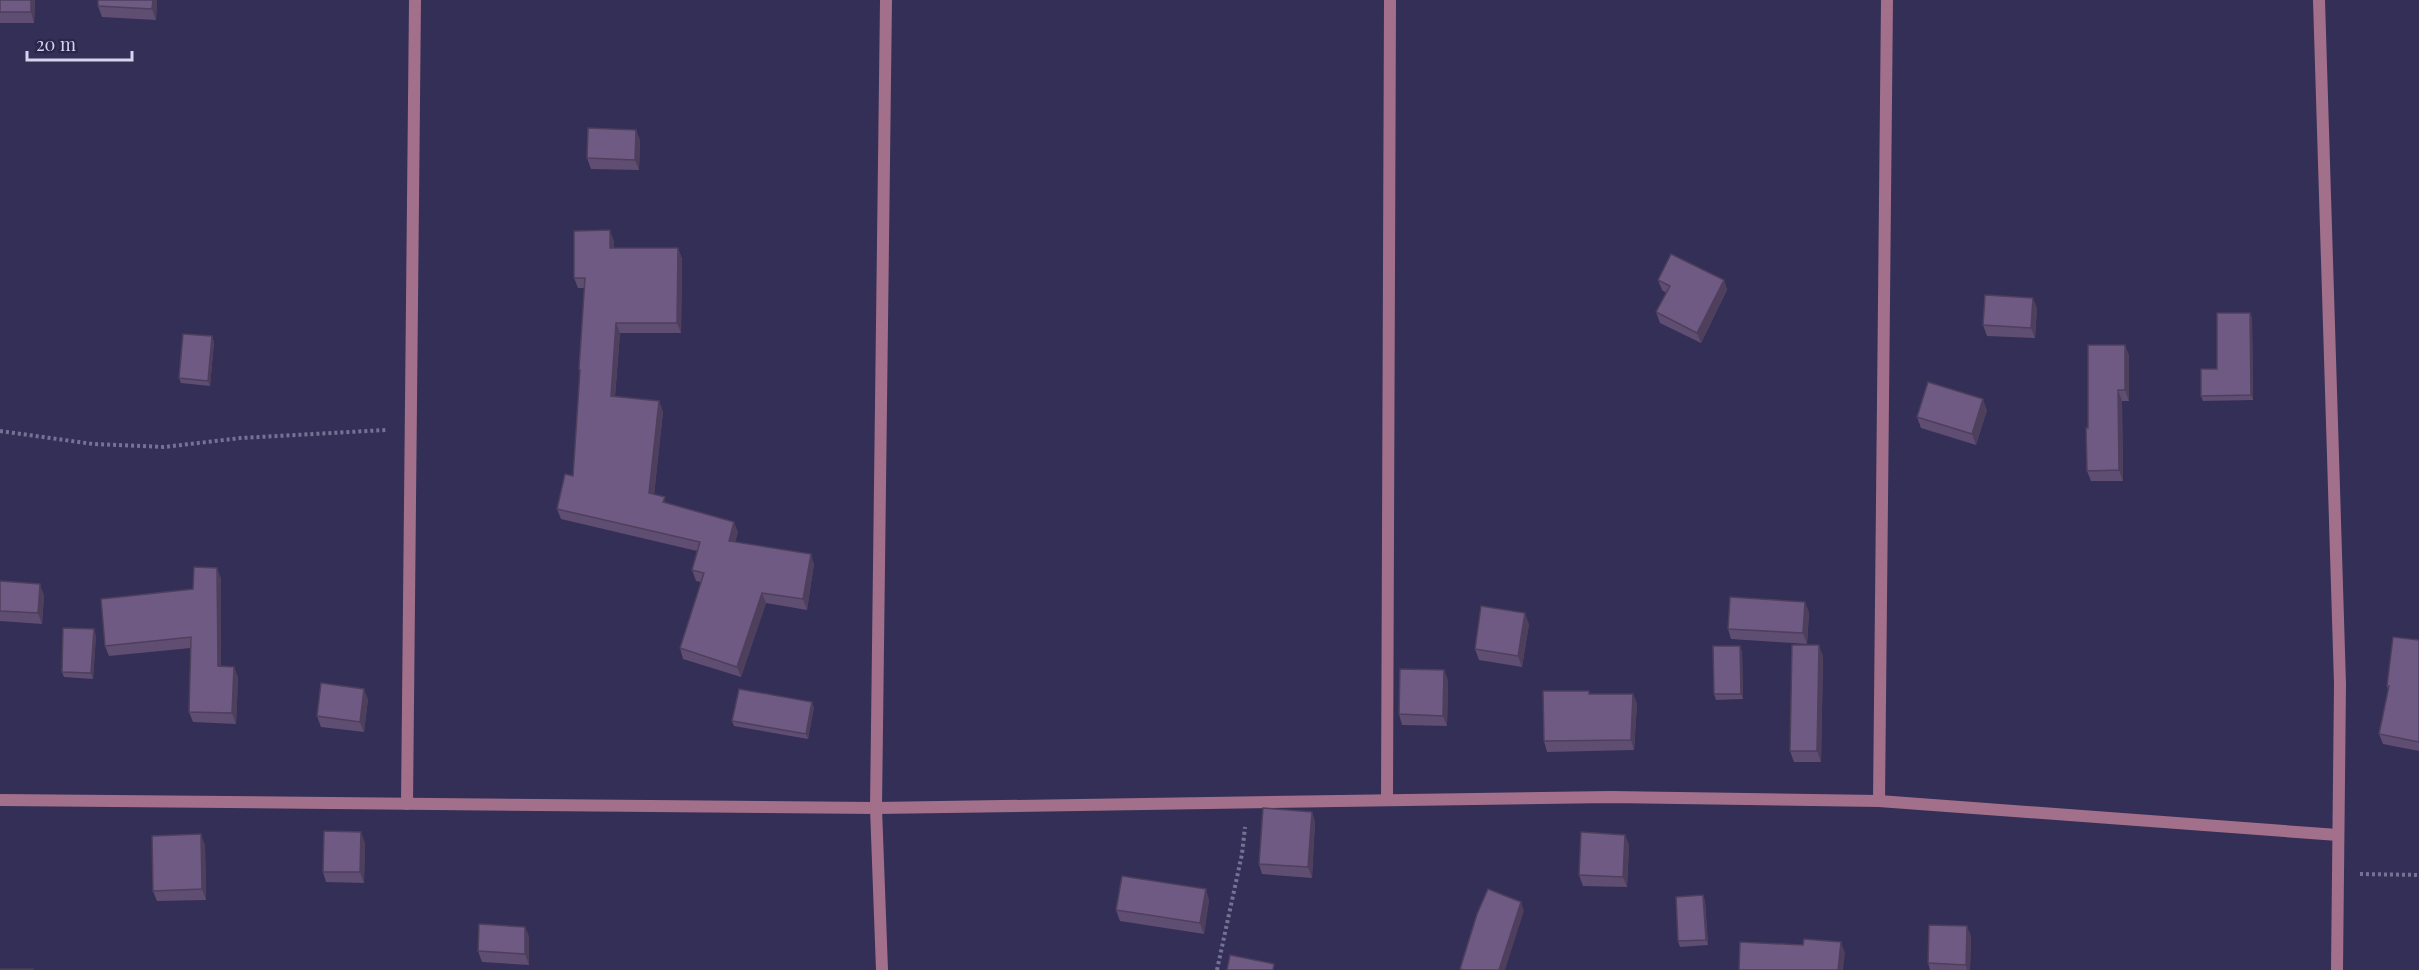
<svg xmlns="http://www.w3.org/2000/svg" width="2419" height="970" font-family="'Playfair Display',serif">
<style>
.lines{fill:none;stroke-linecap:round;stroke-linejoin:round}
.path{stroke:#757294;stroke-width:4;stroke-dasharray:3 3;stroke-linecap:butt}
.street{stroke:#a2708a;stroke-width:12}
.wall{fill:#5f4d72}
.shaded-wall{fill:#4e3f5c}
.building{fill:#6f5a84;stroke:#4e3f5c;stroke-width:1.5}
</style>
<rect width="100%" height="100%" fill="#332f57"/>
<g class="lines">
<!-- path -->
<g class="path">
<polyline points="0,431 93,444 164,447 241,438 386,430"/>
<polyline points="2360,874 2419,875"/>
<polyline points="1217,970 1242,854 1245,827"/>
</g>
<!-- street -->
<g class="street">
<polyline points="2319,0 2340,684 2337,970"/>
<polyline points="0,800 876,808 1611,797 1879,801 2338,835"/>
<polyline points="1387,800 1390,0"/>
<polyline points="1879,801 1887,0"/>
<polyline points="407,804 415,0"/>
<polyline points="882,970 876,808 886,0"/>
</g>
</g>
<!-- wall -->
<g class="wall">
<polygon points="0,0 35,0 34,23 0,23"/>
<polygon points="98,0 157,0 156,20 102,17 98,6"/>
<polygon points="636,130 640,141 639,170 591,169 587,158"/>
<polygon points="614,241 614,248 678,248 682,259 681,333 620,333 615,397 659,401 663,412 654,495 667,503 738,532 735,542 814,564 807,610 766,603 741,677 683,659 680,648 701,582 696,581 692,570 697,551 561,519 557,509 573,476 580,373 579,369 585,288 578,288 574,278"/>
<polygon points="1658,280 1724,280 1727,290 1701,343 1660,323 1656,312 1666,293 1662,290"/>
<polygon points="2037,308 2035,338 1987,336 1983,325"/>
<polygon points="2250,313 2252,318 2253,400 2203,401 2201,396"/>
<polygon points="212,336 214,342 210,386 181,383 179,378"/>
<polygon points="2125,345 2129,356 2129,401 2122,401 2123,481 2091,481 2087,471 2088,428"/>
<polygon points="1987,410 1976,445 1921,428 1917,417"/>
<polygon points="221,578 221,666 234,667 238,678 236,724 193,722 189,712 191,648 109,656 105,646 193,589"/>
<polygon points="0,581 44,595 42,624 0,621"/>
<polygon points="1809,612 1807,644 1731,639 1728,629"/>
<polygon points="1529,624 1522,667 1479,660 1475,649"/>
<polygon points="96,635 93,679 64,677 62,672"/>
<polygon points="2419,640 2419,751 2383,744 2379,734 2388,690 2387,686"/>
<polygon points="1742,651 1743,699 1716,700 1714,694"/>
<polygon points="1823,656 1821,762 1794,762 1790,751"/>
<polygon points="1444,670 1448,681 1447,726 1402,725 1399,714"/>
<polygon points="1590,694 1633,694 1637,704 1634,750 1547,752 1544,741"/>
<polygon points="368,699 364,732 321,727 317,716"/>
<polygon points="814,707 808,739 734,726 732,721"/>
<polygon points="1312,812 1315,822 1312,878 1262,874 1259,864"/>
<polygon points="1625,835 1629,845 1627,887 1583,886 1579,875"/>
<polygon points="365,843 364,883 326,882 323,872"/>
<polygon points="205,845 206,900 157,901 153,891"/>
<polygon points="1703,895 1705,901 1708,945 1680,947 1678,941"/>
<polygon points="1209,900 1204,934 1120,921 1116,910"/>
<polygon points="1967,926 1971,937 1970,970 1930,970 1928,963"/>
<polygon points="525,927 529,937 529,965 482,962 478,951"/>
</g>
<!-- shaded-wall -->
<g class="shaded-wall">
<polygon points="31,0 35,0 34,23 31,12"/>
<polygon points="153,0 157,0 156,20 152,9"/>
<polygon points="636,130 640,141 639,170 635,160"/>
<polygon points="610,230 614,241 614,259 610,248"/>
<polygon points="678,248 682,259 681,333 677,323"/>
<polygon points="1724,280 1727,290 1701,343 1697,333"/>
<polygon points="2033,298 2037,308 2035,338 2031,328"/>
<polygon points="2250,313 2252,318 2253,400 2251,395"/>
<polygon points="616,323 620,333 614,407 611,396"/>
<polygon points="212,336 214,342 210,386 208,381"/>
<polygon points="2125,345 2129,356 2129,401 2125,390"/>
<polygon points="2118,390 2122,401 2123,481 2119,470"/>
<polygon points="1983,399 1987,410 1976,445 1972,434"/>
<polygon points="659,401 663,412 653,504 649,493"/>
<polygon points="734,522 738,532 732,551 729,541"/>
<polygon points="811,554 814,564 807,610 803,599"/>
<polygon points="217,568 221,578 221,677 218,666"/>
<polygon points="40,584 44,595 42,624 38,613"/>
<polygon points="762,593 766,603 741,677 737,667"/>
<polygon points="1805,602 1809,612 1807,644 1803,633"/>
<polygon points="1525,613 1529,624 1522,667 1518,656"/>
<polygon points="94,629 96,635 93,679 91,673"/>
<polygon points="1819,645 1823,656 1821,762 1817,751"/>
<polygon points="1740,646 1742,651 1743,699 1741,694"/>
<polygon points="234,667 238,678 236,724 232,713"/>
<polygon points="1444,670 1448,681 1447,726 1443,716"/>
<polygon points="364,689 368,699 364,732 360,722"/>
<polygon points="1633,694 1637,704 1634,750 1631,740"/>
<polygon points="812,702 814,707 808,739 806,734"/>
<polygon points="1312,812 1315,822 1312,878 1308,867"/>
<polygon points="361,832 365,843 364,883 360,872"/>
<polygon points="201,834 205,845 206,900 202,889"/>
<polygon points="1625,835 1629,845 1627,887 1623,877"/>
<polygon points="1206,889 1209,900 1204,934 1200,923"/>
<polygon points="1703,895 1705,901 1708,945 1706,940"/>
<polygon points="1521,902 1524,911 1505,970 1499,970"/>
<polygon points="1967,926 1971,937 1970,970 1967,970 1966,965"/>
<polygon points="525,927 529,937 529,965 525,954"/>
<polygon points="1841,942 1845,953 1843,970 1838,970"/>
</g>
<!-- building -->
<g class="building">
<rect x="0" y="0" width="31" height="12"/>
<polygon points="98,0 153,0 152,9 98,6"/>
<polygon points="588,128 636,130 635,160 587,158"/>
<polygon points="610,230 610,248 678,248 677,323 616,323 611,396 659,401 649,493 665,497 663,502 734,522 729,541 811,554 803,599 762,593 737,667 680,648 704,573 692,570 700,542 557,509 565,474 573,476 580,370 579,369 585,278 574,278 574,231"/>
<polygon points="1671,254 1724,280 1697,333 1656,312 1670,286 1658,280"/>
<polygon points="1985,295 2033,298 2031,328 1983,325"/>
<polygon points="2217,313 2250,313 2251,395 2201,396 2201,369 2217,369"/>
<polygon points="183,334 212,336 208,381 179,378"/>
<polygon points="2088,345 2125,345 2125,390 2118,390 2119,470 2087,471 2086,428 2088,428"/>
<polygon points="1928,382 1983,399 1972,434 1917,417"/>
<polygon points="194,567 217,568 218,666 234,667 232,713 189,712 191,637 105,646 101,599 193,589"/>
<polygon points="0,581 40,584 38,613 0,611"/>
<polygon points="1730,597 1805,602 1803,633 1728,629"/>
<polygon points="1481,606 1525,613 1518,656 1475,649"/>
<polygon points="63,628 94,629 91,673 62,672"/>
<polygon points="2393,637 2419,640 2419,742 2379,734 2389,686 2387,686"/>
<polygon points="1792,645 1819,645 1817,751 1790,751"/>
<polygon points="1713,646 1740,646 1741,694 1714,694"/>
<polygon points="1400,669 1444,670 1443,716 1399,714"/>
<polygon points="321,683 364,689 360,722 317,716"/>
<polygon points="739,689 812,702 806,734 732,721"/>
<polygon points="1543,691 1589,691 1589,694 1633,694 1631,740 1544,741"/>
<polygon points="1263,808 1312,812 1308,867 1259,864"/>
<polygon points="324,831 361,832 360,872 323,872"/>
<polygon points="1581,832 1625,835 1623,877 1579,875"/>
<polygon points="201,834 202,889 153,891 152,836"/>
<polygon points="1122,876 1206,889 1200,923 1116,910"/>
<polygon points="1488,889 1521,902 1499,970 1464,970 1460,969 1477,914"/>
<polygon points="1703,895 1706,940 1678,941 1676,897"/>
<polygon points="479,924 525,927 525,954 478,951"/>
<polygon points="1929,925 1967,926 1966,965 1928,963"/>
<polygon points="1804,939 1841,942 1838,970 1739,970 1740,942 1803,945"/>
<polygon points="1230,955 1274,964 1273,970 1227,970"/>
<rect x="0" y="969" width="33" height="1"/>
</g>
<!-- scale -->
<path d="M27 51v9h105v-9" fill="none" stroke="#d5d4ed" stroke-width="3"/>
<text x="36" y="51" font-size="18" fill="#d5d4ed" stroke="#29254b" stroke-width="4.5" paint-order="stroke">20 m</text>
</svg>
